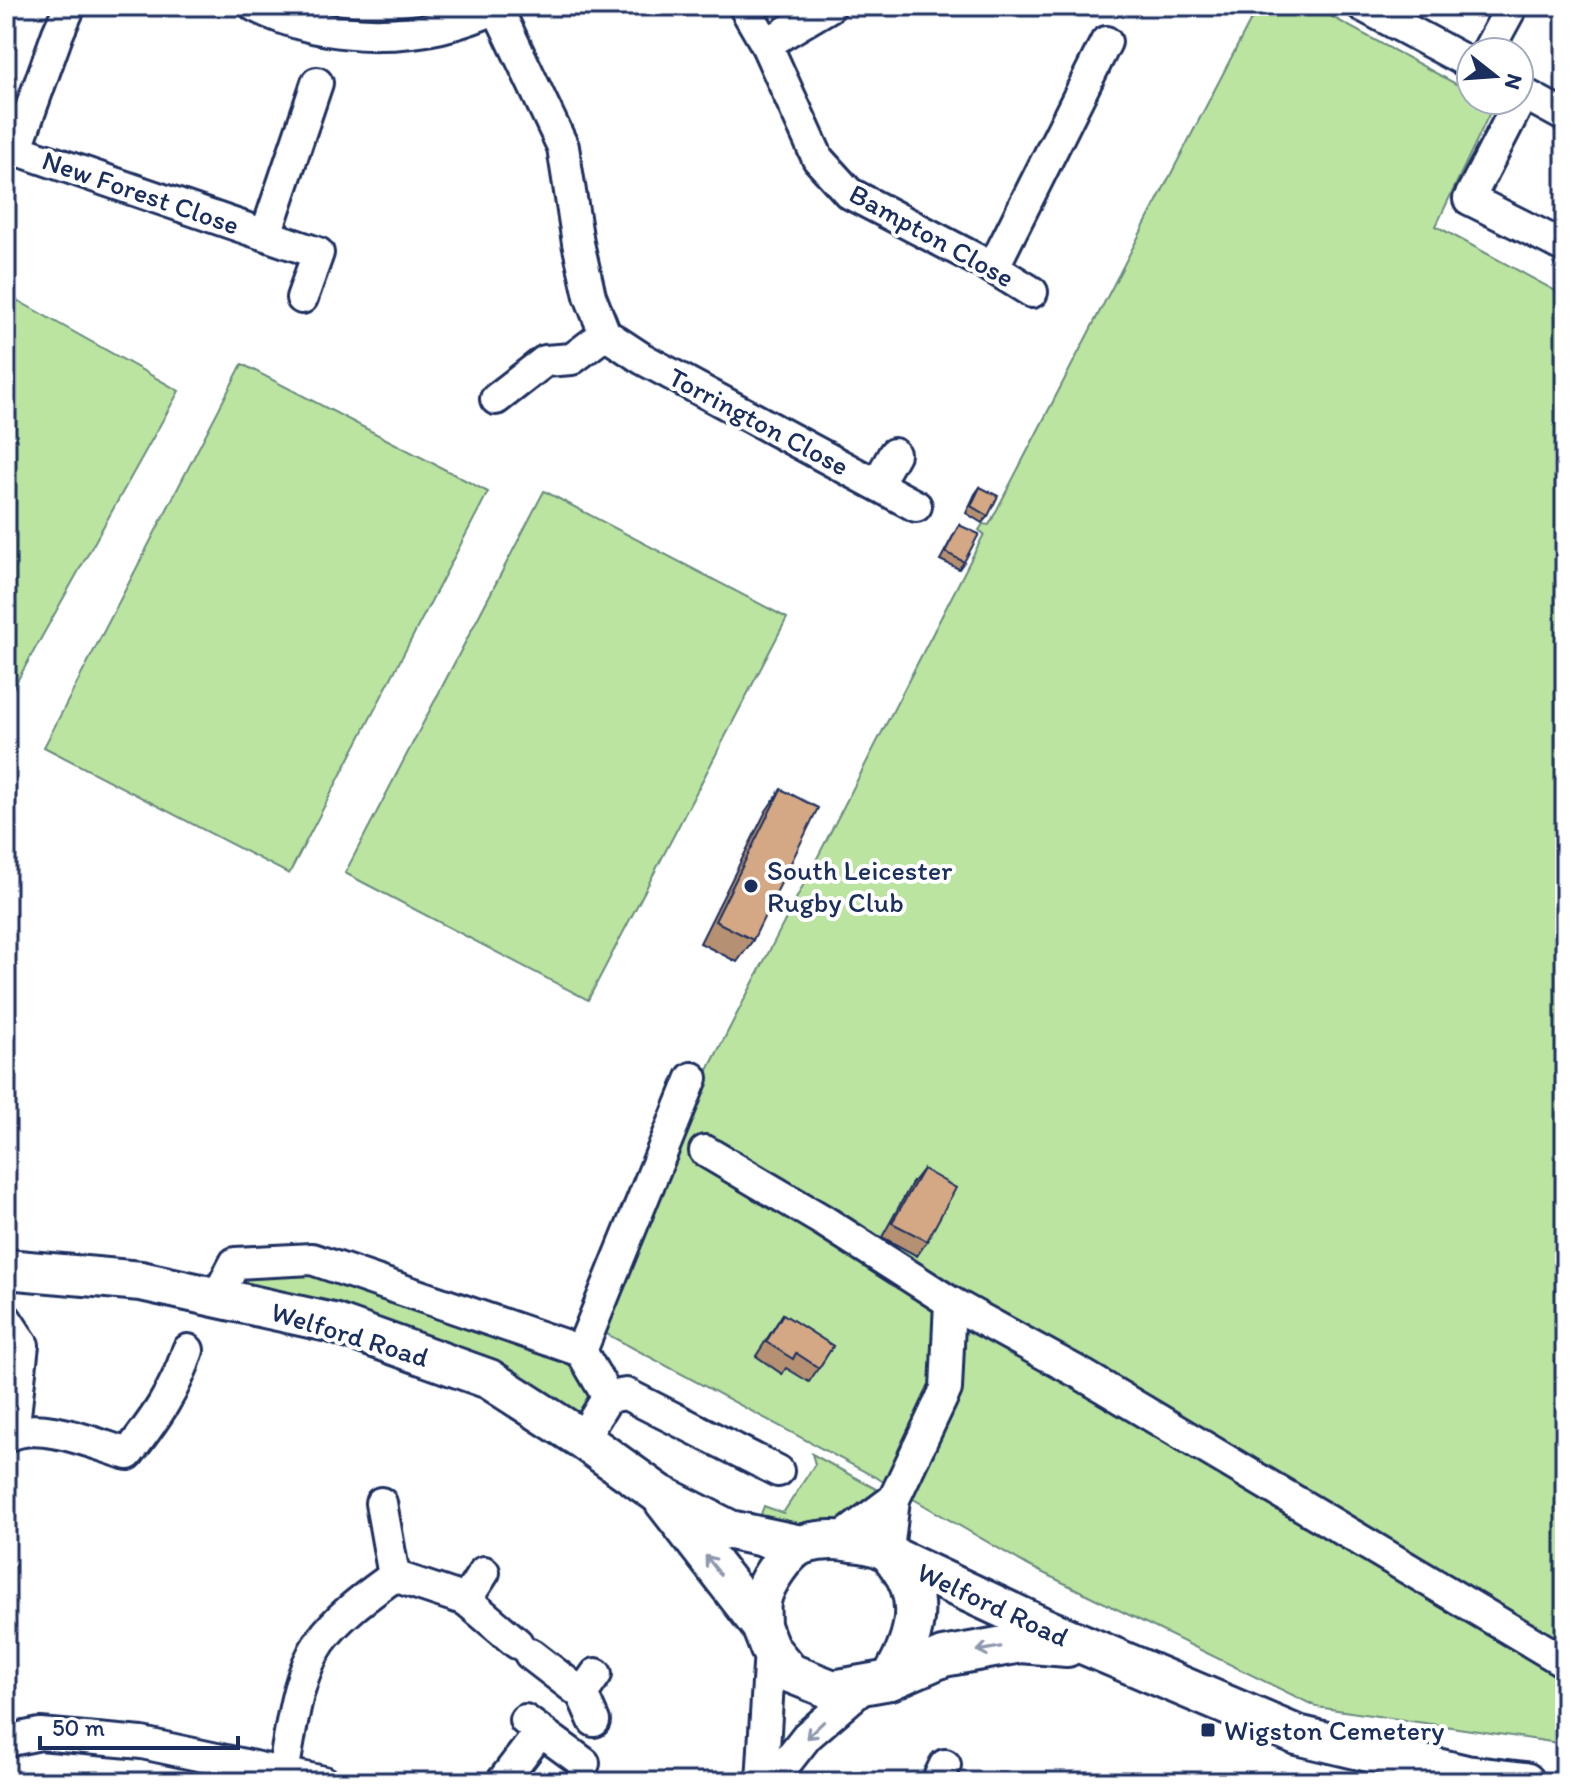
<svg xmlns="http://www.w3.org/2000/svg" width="1571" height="1788" font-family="Itim,sans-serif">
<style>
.green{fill:#bae4a0;stroke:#6a8a7f;stroke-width:2}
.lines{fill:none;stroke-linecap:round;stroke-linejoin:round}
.minor-casing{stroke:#1b2f5e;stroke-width:36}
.major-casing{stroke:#1b2f5e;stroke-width:44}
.minor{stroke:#fff;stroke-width:30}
.major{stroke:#fff;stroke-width:38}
.wall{fill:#b69072;stroke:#1b2f5e;stroke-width:2}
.building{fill:#d4a885;stroke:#1b2f5e;stroke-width:2}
.oneway{stroke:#8d97ae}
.poi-dot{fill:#1b2f5e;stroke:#fff;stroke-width:3}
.labels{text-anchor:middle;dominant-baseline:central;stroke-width:8;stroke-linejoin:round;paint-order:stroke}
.street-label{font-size:28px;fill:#1b2f5e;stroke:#fff}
.poi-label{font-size:28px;fill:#1b2f5e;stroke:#fff;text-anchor:start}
</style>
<rect width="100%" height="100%" fill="#fff"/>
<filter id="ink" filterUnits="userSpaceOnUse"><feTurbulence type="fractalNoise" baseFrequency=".0125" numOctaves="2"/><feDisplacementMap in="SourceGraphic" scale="16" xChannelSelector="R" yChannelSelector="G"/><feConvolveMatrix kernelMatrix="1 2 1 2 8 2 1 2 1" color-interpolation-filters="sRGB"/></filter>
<g filter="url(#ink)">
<!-- green -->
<g class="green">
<polygon points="1258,6 1312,6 1471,92 1471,100 1487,100 1494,104 1436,226 1565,296 1565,1744 1317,1707 1029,1566 877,1478 601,1331 708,1070 984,534 979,530 983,524 989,525"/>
<polygon points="6,294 179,391 6,701"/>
<polygon points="242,364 488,492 289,874 44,747"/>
<polygon points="544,491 787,618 588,1000 345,873"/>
<polygon points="312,1259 581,1351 608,1397 582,1439 489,1379 217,1297 235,1263"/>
<polygon points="812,1454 894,1499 839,1540 753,1536 764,1506 783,1513 815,1464"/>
</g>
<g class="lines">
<defs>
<g id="minor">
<path d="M255,6C330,44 425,43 500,6"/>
<polyline points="744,6 766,44 818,159 849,193 993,268 1032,292"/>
<polyline points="1363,6 1471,64"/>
<polyline points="497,8 563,147 578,243 590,296 605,334 643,359 916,506"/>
<polyline points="766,44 830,6"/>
<polyline points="1487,52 1512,6"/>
<polyline points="1519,91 1565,116"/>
<polyline points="1523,94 1469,199 1565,247"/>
<polyline points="6,146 318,253 302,298"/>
<polyline points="16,150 58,33 70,6"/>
<polyline points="266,234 317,83"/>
<polyline points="993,268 1106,42"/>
<polyline points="496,399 545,361 572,359 605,334"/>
<polyline points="877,484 894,454"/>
<polyline points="705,1151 824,1221 950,1302 1083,1375 1565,1662"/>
<polyline points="217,1297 235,1263 312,1259 581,1351 608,1397 582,1439"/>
<polyline points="6,1319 23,1345 13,1433"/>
<polyline points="581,1351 692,1078"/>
<polyline points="608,1397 626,1394 778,1471"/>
<path d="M6,1437C37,1418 95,1444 128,1454C154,1420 175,1392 188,1350"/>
<polyline points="381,1503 394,1576"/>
<polyline points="839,1540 894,1499"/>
<polyline points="888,1551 894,1499 946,1389 950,1302"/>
<polyline points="466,1600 484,1572"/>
<polyline points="530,1654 582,1694"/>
<polyline points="525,1720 584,1763"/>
<polyline points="594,1721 582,1694 596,1674"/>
<polyline points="6,1741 40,1734 142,1743 324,1782"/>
<path d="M283,1772C292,1729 295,1679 320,1642C339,1615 368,1595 394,1576L466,1600L517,1643"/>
<polyline points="502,1782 540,1732"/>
<polyline points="762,1782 770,1649"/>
<polyline points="771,1782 807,1736 866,1685"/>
<polyline points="937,1782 945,1765"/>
</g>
<g id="major">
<polyline points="6,1269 141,1281 333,1323 489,1379 582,1439 659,1494 730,1530 801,1545"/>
<path d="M664,1501L761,1626L770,1649L790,1673L833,1690L890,1680C912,1645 927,1603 899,1566C896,1562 892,1555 888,1552C878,1545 863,1543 852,1542C837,1539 819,1540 804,1544C786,1550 764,1584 761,1602C760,1609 761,1619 761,1626"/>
<polyline points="893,1557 1047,1629 1297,1735 1466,1775 1525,1782"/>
<polyline points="890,1680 943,1657 1021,1643 1067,1647"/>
</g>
</defs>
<!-- minor casing -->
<use href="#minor" class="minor-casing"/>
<!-- major casing -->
<use href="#major" class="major-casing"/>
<!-- minor -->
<use href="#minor" class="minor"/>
<!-- major -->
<use href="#major" class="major"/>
</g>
<!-- wall -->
<g class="wall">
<polygon points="980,487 988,516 982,523 966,513 975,494"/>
<polygon points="959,525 964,562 959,569 940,560"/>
<polygon points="781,789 753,940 737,962 700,943 766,811"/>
<polygon points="923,1169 927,1241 917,1256 882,1237 912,1183"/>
<polygon points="783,1314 833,1346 809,1382 786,1368 782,1374 756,1356"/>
</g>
<!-- building -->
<g class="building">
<polygon points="980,487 998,496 988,516 971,506"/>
<polygon points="959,525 979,534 964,562 945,552"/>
<polygon points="781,789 818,808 753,940 715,921"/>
<polygon points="923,1169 956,1188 927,1241 892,1223"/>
<polygon points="783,1314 833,1346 819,1368 796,1353 793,1359 766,1342"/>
</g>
<!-- one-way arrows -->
<defs><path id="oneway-shaft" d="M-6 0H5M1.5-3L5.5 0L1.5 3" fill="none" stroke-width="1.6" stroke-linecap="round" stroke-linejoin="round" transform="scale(2)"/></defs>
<g class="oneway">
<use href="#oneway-shaft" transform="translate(713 1565) rotate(-128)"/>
<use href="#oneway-shaft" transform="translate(989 1649) rotate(170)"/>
<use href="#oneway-shaft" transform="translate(815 1730) rotate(136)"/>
</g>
</g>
<!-- markers -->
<g class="poi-dot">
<circle cx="751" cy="886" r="8"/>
<rect x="1200" y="1722" width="16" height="16" rx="4"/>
</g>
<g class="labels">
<!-- street labels -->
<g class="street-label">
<text transform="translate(141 192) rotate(19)">New Forest Close</text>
<text transform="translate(932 235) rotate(29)">Bampton Close</text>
<text transform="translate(759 421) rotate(28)">Torrington Close</text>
<text transform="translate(350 1334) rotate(17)">Welford Road</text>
<text transform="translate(993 1604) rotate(25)">Welford Road</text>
</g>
<!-- poi labels -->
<g class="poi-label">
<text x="767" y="870">South Leicester<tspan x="767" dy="32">Rugby Club</tspan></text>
<text x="1224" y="1730">Wigston Cemetery</text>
</g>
</g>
<!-- margin -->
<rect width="1571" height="1788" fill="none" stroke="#fff" stroke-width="32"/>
<rect x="16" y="16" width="1539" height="1756" fill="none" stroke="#1b2f5e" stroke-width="3" filter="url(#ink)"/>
<!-- north arrow -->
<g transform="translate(1495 76) rotate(107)"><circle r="38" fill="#ffffff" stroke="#a4acbf" stroke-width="2"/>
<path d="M0-6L14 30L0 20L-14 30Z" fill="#1b2f5e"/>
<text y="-12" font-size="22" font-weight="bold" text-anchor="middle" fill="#1b2f5e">N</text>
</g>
<!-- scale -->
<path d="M40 1736v12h198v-12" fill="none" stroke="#1b2f5e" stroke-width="4"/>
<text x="52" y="1736" font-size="24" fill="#1b2f5e" stroke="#ffffff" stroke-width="6" paint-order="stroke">50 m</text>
</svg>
